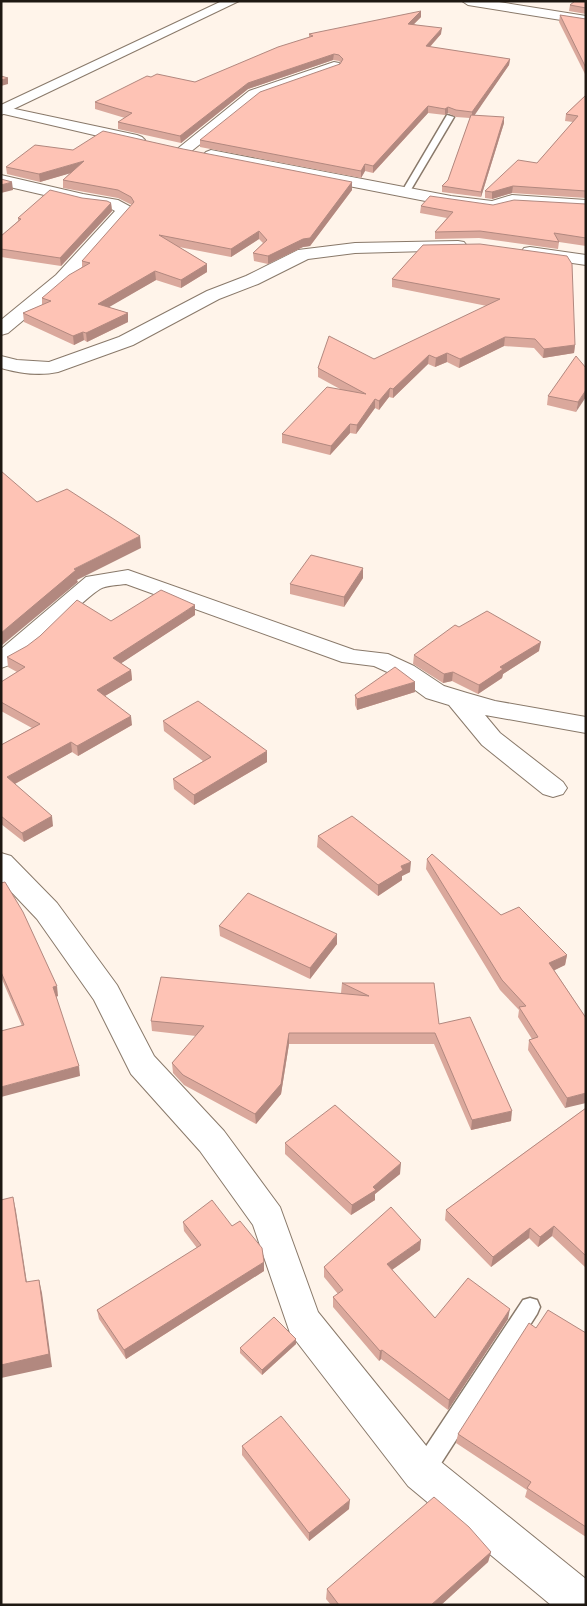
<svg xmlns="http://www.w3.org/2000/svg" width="587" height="1606" font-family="Helvetica,sans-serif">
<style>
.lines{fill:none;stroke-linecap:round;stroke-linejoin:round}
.lane-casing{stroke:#89796a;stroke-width:3}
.street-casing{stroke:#89796a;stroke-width:2}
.highway-casing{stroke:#89796a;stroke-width:2}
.lane{fill:#fff;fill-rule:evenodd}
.street{fill:#fff;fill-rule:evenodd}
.highway{fill:#fff;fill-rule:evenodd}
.wall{fill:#daa89c}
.shaded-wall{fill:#b2887f}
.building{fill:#fec3b5;stroke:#b2887f}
</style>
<rect width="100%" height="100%" fill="#fff4ea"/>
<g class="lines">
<defs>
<g id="lane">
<polygon points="447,115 454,117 409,193 402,195 401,193"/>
<polygon points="530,1298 537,1300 540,1307 537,1314 431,1479 423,1482 415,1479 412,1471 415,1463 523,1300"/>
</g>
<g id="street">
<polygon points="462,1 493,1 586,16 586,24 468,5"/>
<polygon points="334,62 339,63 341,66 339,69 259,97 189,153 179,153 176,150 249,91"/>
<polygon points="1,106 137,135 142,137 145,140 142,143 137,145 4,114 1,114"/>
<polygon points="211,150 451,196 492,201 512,195 586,200 586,210 513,205 493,211 451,206 206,158 203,155 206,152"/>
<polygon points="1,175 83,194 118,200 131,207 133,210 68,283 8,333 1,335 1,320 56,275 115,211 108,207 83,204 1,185"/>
<path d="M458,241L464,242L467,246L464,250L355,253L308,259L258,284L219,299L133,345L58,372C40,376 18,373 1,368V356L17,360L49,362L119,337L207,291L246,276L298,250L355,243Z"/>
<polygon points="530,247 586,255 586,265 524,256 521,252 524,248"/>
<path d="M128,570L354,650L388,654L414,666L444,686L467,693L495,701L586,717V733L485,715L500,733L563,782L567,788L563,794L553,797L543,794L482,745L449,705L426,698L396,676L374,666L342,662L126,584C119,585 106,585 100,589C69,609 37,658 1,668V649L86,577Z"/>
<polygon points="1,853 11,856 57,903 117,985 154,1056 224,1131 280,1207 318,1312 436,1458 586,1579 586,1605 551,1605 408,1486 290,1333 253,1225 200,1151 131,1074 94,1000 37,919 1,881"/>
</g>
<polygon id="highway" points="222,1 239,1 1,115 1,105"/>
</defs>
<!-- lane casing -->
<use href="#lane" class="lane-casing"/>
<!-- street casing -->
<use href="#street" class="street-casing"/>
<!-- highway casing -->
<use href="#highway" class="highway-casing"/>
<!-- lane -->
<use href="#lane" class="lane"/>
<!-- street -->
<use href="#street" class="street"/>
<!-- highway -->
<use href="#highway" class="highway"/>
</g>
<!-- wall -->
<g class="wall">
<polygon points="586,1 586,14 569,11 570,5"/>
<polygon points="560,15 586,19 586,76 559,22"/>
<polygon points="421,17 414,24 441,34 430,47 510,59 509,65 474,115 504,123 481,197 442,192 442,186 448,180 470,118 456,117 448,113 445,115 428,113 373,173 365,171 361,178 200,147 200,140 340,64 341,63 339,61 333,60 248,89 181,143 118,129 118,122 125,118 95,109 95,102 151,77 195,82 309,38 309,34"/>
<polygon points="586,95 586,198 512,193 492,199 485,198 485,191 537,163 573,122 565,121 566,114"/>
<polygon points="6,167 352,190 310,246 303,247 268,264 254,261 253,253 263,243 259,239 231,257 179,247 207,264 207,272 181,288 156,280 108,307 128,313 128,322 87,342 84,340 74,345 24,322 23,313 42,305 42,298 82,267 82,261 132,205 118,198 63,188 63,180 70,173 40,182 7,174"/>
<polygon points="111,203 112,211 61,266 1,257 1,236 18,221 18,218"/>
<polygon points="586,204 586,246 559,242 558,249 479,238 435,239 435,232 447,218 420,213 421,206"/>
<polygon points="423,245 575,345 574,353 543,358 534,348 504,346 459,368 447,362 435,367 428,364 393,398 389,397 379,410 375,408 356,434 350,433 330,455 282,443 282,434 340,389 318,377 318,368 374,359 487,306 392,287 392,279"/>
<polygon points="586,368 576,412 547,405 548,396"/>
<polygon points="363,578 344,607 290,594 290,584"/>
<polygon points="195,615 121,663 131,670 132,680 105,696 132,725 78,756 72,752 15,784 53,826 24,842 1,824 1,745 32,728 1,711 1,682 17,672 8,667 7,657 111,621"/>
<polygon points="459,627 539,651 503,674 502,678 478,694 452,681 443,683 413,664 414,655"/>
<polygon points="415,692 357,710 355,705 355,695"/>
<polygon points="163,721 267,762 194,805 174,789 173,779 203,761 164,731"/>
<polygon points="318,836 410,872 402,876 402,880 378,896 317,847"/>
<polygon points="427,859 501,915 567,955 565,965 554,970 586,1018 565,1108 528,1050 529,1040 532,1039 518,1017 519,1010 500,990 426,869"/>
<polygon points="1,883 58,996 56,997 80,1076 22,1026 1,977"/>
<polygon points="219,926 337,944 310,979 220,936"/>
<polygon points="342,983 439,1024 511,1121 471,1130 434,1044 289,1044 281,1094 256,1124 184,1085 173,1073 172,1063 196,1036 152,1031 151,1021 341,993"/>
<polygon points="586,1108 586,1268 552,1236 538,1247 529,1238 491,1267 445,1220 446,1210"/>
<polygon points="285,1143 400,1174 375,1194 375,1200 351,1215 285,1154"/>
<polygon points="183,1222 232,1226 264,1271 126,1359 99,1319 97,1310 197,1248 184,1231"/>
<polygon points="420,1250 392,1270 435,1318 508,1319 448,1410 381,1359 379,1361 333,1307 333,1297 338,1294 324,1277 324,1267"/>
<polygon points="536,1328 586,1333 586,1537 525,1497 527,1490 456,1443 458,1434"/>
<polygon points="296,1344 262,1375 240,1353 240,1348"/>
<polygon points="242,1446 349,1509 309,1541 242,1455"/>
<polygon points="491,1552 488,1562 441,1605 331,1605 326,1599 327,1589"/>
</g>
<!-- shaded-wall -->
<g class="shaded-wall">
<polygon points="421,11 421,17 408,30 408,24"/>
<polygon points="442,28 441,34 425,52 426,46"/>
<polygon points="334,54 333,60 248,89 181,143 180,136 248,83"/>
<polygon points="510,59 509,65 472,119 472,112"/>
<polygon points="8,78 8,84 1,86 1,80"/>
<polygon points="428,106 428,113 373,173 373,166"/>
<polygon points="448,107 448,113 445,115 445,109"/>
<polygon points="504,117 504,123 481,197 481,192"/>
<polygon points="84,161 85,169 40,182 39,174"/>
<polygon points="365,164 365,171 361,178 361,171"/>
<polygon points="12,182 13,190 1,193 1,185"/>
<polygon points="352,182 352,190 310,246 303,247 268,264 268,256"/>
<polygon points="513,186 512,193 492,199 492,192"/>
<polygon points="111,203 112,211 61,266 60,258"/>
<polygon points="259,231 259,239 231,257 231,249"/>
<polygon points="207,264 207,272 181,288 181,280"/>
<polygon points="155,271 156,280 99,313 98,304"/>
<polygon points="128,313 128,322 87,342 86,333"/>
<polygon points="83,332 84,340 74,345 73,336"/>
<polygon points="505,337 504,346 459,368 460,359"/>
<polygon points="575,345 574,353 543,358 544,349"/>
<polygon points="447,353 447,362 435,367 436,358"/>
<polygon points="429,355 428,364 393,398 393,389"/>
<polygon points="390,388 389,397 379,410 379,401"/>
<polygon points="586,390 586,397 576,412 578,402"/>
<polygon points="375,399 375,408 356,434 357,425"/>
<polygon points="350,424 350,433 330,455 331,446"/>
<polygon points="140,536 141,548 77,580 78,582 1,646 1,633 74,569"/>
<polygon points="363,568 363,578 344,607 344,597"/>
<polygon points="195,605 195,615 114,668 113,658"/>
<polygon points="541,642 539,651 503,674 502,678 478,694 479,685 500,667"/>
<polygon points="131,670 132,680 98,700 97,690"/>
<polygon points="453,672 452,681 443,683 444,674"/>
<polygon points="415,682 415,692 357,710 357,699"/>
<polygon points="131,716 132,725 78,756 77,746"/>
<polygon points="71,742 72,752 9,787 7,777"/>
<polygon points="267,751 267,762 194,805 194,795"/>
<polygon points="52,816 53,826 24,842 22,833"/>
<polygon points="411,862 410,872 402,876 402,880 378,896 378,885 401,866"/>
<polygon points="337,934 337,944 310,979 310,968"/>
<polygon points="567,955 565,965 547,974 549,963"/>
<polygon points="57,986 58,996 55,997 53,987"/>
<polygon points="289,1033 289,1044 281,1094 256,1124 255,1114"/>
<polygon points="79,1066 80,1076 1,1097 1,1087"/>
<polygon points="586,1093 586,1103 565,1108 567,1098"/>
<polygon points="512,1111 511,1121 471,1130 472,1120"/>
<polygon points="401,1163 400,1174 375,1194 375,1200 351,1215 352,1205"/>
<polygon points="13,1197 16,1211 29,1296 26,1282"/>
<polygon points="554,1226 552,1236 538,1247 540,1237"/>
<polygon points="530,1228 529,1238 491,1267 493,1257"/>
<polygon points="421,1240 420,1250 386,1274 387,1264"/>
<polygon points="264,1262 264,1271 126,1359 124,1350"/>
<polygon points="39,1280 42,1293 52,1367 1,1378 1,1365"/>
<polygon points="510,1309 508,1319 448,1410 449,1400"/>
<polygon points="296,1339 296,1344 262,1375 262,1370"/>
<polygon points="382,1350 381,1359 379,1361 380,1351"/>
<polygon points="350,1500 349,1509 309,1541 309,1533"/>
<polygon points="491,1552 488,1562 441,1605 431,1605"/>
</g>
<!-- building -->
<g class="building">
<polygon points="575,1 586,1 586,8 570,5"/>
<polygon points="421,11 408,24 442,28 426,46 510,59 472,112 456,110 448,107 445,109 428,106 373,166 365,164 361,171 200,140 260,92 340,64 343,59 339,55 334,54 248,83 180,136 118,122 132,113 95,102 147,76 151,77 157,74 195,82 278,47 313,36 309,34"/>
<polygon points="560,15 586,19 586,68"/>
<polygon points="1,76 8,78 1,80"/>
<polygon points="586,95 586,191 513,186 492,192 485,191 518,160 537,163 578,116 566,114"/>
<polygon points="471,115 504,117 481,192 442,186 448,180"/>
<polygon points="103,131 183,149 352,182 310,238 303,239 268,256 253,253 267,240 259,231 231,249 159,235 207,264 181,280 155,271 98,304 128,313 86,333 83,332 73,336 23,313 51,301 42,298 69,275 90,263 82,261 134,202 131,197 118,190 63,180 84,161 39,174 6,167 35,145 73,150"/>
<polygon points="1,179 12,182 1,185"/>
<polygon points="50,190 82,198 107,201 111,203 60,258 1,249 1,236 21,219 18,218"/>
<polygon points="430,196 493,205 514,200 586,204 586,238 554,233 559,242 480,231 435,232 453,212 421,206"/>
<polygon points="480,244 567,256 572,264 575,345 544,349 535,339 505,337 460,359 447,353 436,358 429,355 393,389 390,388 379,401 375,399 357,425 350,424 331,446 282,434 327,387 366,394 318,368 329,336 374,359 500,299 392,279 423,245"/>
<polygon points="576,356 586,368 586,390 578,402 548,396"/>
<polygon points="1,471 37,502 67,489 140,536 74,569 76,570 1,633"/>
<polygon points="311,555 363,568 344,597 290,584"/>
<polygon points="161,590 195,605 113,658 131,670 97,690 131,716 77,746 71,742 7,777 52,816 22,833 1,816 1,745 40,724 1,702 1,682 25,667 7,657 27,646 40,636 77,600 111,621"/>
<polygon points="487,611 541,642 500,667 503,669 479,685 453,672 444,674 414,655 455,625 459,627"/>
<polygon points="395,667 415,682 357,699 355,695"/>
<polygon points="198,701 267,751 194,795 173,779 211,757 163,721"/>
<polygon points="352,816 411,862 401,866 403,870 378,885 318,836"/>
<polygon points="432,854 501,915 519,907 567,955 549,963 586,1018 586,1093 567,1098 529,1040 538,1037 519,1007 526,1006 502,980 427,859"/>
<polygon points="5,882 23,912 57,986 53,987 79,1066 1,1087 1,1031 24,1025 1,972 1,883"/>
<polygon points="248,893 337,934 310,968 219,926"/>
<polygon points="161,977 369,996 342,983 434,983 439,1024 470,1017 512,1111 472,1120 435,1033 289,1033 281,1084 255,1114 183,1075 172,1063 204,1026 151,1021"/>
<polygon points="335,1105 401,1163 373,1187 376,1190 352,1205 285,1143"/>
<polygon points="586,1108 586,1256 554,1226 540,1237 530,1228 493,1257 446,1210"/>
<polygon points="13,1197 26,1282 39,1280 49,1354 1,1365 1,1200"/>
<polygon points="212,1200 232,1226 240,1221 262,1248 264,1262 124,1350 97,1310 201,1245 183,1222"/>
<polygon points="391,1207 421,1240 387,1264 435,1318 468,1278 510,1309 449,1400 382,1350 380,1351 333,1297 343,1290 324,1267"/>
<polygon points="548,1310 586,1333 586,1527 527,1488 531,1482 458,1434 529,1323 536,1328"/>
<polygon points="274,1317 296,1339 262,1370 240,1348"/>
<polygon points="281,1416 350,1500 309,1533 242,1446"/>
<polygon points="434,1497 469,1527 491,1552 431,1605 339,1605 327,1589"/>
</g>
<!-- border -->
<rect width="587" height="1606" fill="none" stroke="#1e1812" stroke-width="5"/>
</svg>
